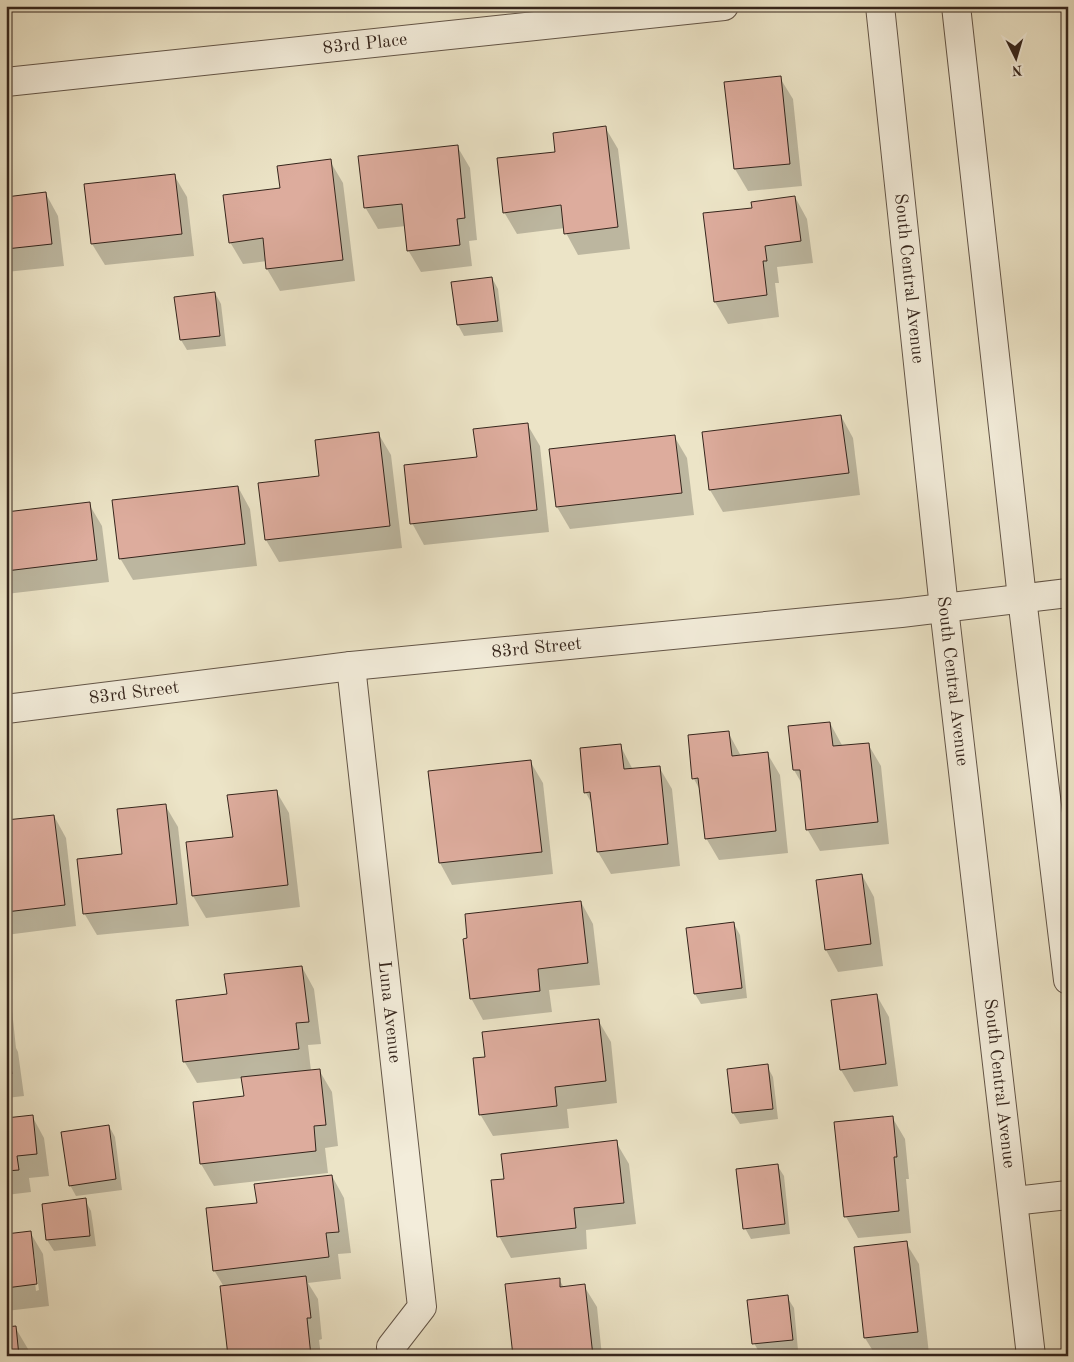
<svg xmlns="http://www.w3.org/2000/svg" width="1074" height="1362" font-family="'Old Standard TT',serif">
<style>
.shadow{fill:#0003;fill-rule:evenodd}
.building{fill:#ddac9d;stroke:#35251c}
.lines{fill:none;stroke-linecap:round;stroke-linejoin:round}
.minor-casing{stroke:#635547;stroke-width:30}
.minor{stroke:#f3eddb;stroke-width:28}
.labels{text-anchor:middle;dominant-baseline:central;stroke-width:4;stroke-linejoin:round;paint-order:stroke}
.street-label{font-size:18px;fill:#35251c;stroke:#f3eddb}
</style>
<rect width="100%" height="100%" fill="#ece4c7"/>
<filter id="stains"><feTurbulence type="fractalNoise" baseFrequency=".004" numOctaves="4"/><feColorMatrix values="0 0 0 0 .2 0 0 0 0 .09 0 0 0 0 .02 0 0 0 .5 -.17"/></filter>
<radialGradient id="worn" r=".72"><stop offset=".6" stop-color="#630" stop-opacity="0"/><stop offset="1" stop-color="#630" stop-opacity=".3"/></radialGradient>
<!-- shadow -->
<g class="shadow">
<polygon points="780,78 793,99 802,186 748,191 735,169 726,83"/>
<polygon points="605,127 618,149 630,249 578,255 566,233 565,228 517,234 504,212 557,153"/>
<polygon points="457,146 470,168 477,240 469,241 472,266 421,272 408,250 406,226 378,229 365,207"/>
<polygon points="330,161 343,183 355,281 280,291 267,269 267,261 243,264 230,242 281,189"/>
<polygon points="174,175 187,197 194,256 105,265 92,244"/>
<polygon points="46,194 58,216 64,266 6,272 6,198"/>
<polygon points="795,197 807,219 813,263 777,267 779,283 775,283 779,317 728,324 715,302 754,209"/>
<polygon points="492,278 498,289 503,332 464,336 458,325"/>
<polygon points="215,293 221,304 226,346 187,350 181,340"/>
<polygon points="841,416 853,438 860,495 723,512 710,490"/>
<polygon points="527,424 540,446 549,532 424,545 412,523 478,458"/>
<polygon points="378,433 391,455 402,548 279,562 266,540 260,484 321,477"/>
<polygon points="674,436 687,458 694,515 570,529 557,507 550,451"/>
<polygon points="238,487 250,509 257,566 133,580 120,558"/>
<polygon points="89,504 102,526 109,582 6,594 6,513"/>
<polygon points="830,723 843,747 868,744 881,766 889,844 820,851 807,829 802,784 794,770"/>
<polygon points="728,732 741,756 767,753 780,775 788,853 719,860 706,838 701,792 694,779"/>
<polygon points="620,745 633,770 659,767 672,789 680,866 611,874 598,852 593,806 586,793"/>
<polygon points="530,761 543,783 553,874 452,885 440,863"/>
<polygon points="276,791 289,813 300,907 206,918 193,896 234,838"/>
<polygon points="165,805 178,827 189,926 97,935 84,913"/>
<polygon points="54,816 66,838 76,926 6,935 6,822"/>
<polygon points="862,875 874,897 883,966 838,972 826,950"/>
<polygon points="581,902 593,924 600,985 549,990 552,1012 483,1020 471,998"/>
<polygon points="734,924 740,935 747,998 701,1004 695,994"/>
<polygon points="302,967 314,989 321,1044 308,1045 311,1071 319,1070 332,1092 338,1146 325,1148 328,1173 214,1186 201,1164 245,1097 243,1078 197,1083 184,1061 228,995"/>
<polygon points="877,996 889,1017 898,1086 854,1092 841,1070 832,1001"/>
<polygon points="6,1001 12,1010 16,1048 18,1052 24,1096 6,1098"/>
<polygon points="598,1020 611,1042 617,1103 567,1109 569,1128 493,1136 480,1114 487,1058"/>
<polygon points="767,1066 773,1077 778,1119 740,1124 733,1113 728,1070"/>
<polygon points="32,1116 44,1138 49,1176 29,1178 31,1192 6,1195 6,1119"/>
<polygon points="892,1117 905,1139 909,1179 906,1179 911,1233 858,1238 846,1217"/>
<polygon points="109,1126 115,1137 122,1190 76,1196 70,1185"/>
<polygon points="616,1142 629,1164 636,1224 586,1230 587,1249 511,1258 499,1236 505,1180"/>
<polygon points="777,1165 784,1176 790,1234 751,1239 745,1228"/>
<polygon points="332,1176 344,1198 351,1253 338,1254 341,1279 308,1283 318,1299 322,1339 319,1340 321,1356 229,1356 224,1287 214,1270 258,1204"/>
<polygon points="85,1200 91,1211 96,1246 54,1251 47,1240"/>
<path d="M30,1232L43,1254L49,1306L6,1311V1235ZM32,1254H34L39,1290L36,1291Z"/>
<polygon points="906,1243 919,1264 929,1354 912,1356 876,1356 865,1338"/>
<polygon points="559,1279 564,1288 584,1286 597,1307 602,1356 514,1356"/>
<polygon points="787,1297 794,1308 798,1350 760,1354 754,1343"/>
<polygon points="15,1327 28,1349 29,1356 6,1356"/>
</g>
<!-- building -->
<g class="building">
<polygon points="781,76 790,164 734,169 724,82"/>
<polygon points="606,126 618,227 564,234 561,205 503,213 497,158 555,152 553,133"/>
<polygon points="458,145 465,218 457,219 460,245 407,251 402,204 364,208 358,156"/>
<polygon points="331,159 343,260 266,269 263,238 229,243 223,195 280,188 277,166"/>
<polygon points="175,174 182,234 91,244 84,184"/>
<polygon points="46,192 52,244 6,249 6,197"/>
<polygon points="795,196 801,241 765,246 767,261 763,261 767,295 714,302 703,213 752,208 751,202"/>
<polygon points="492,277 498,321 457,325 451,282"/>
<polygon points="215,292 220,336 180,340 174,297"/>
<polygon points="841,415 849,473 709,490 702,432"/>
<polygon points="528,423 537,510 410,524 404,465 477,457 473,429"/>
<polygon points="379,432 390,526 265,540 258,483 319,476 315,440"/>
<polygon points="675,435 682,493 556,507 549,449"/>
<polygon points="238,486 245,544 119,559 112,500"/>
<polygon points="90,502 97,560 6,571 6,512"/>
<polygon points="830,722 833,746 869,743 878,822 806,830 800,770 793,770 788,726"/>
<polygon points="729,731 732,756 768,752 776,831 705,839 698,778 692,779 688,735"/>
<polygon points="621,744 624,769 660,766 668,844 597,852 590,792 584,793 580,748"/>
<polygon points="531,760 542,852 439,863 428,771"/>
<polygon points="277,790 288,885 192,896 186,842 233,837 227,795"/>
<polygon points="166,804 177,904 83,914 77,859 122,854 117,809"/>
<polygon points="54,815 65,905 6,912 6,820"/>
<polygon points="862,874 871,944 825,950 816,880"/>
<polygon points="581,901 588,963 538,969 540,991 470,999 463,939 467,938 465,914"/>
<polygon points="734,922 742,988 694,994 686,928"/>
<polygon points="302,966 309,1022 296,1023 299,1049 183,1062 176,1000 227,994 224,974"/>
<polygon points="877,994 886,1064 840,1070 831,1000"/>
<polygon points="599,1019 606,1081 555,1087 557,1106 479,1115 473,1058 485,1057 482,1032"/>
<polygon points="6,1029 12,1074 6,1075"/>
<polygon points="768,1064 773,1109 732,1113 727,1069"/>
<polygon points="320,1069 326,1125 314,1126 316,1151 200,1164 193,1102 244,1096 241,1077"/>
<polygon points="33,1115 37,1154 17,1156 19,1170 6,1171 6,1118"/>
<polygon points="893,1116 897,1157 894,1157 899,1211 844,1217 834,1122"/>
<polygon points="109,1125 116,1179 69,1186 61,1132"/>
<polygon points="617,1140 624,1203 574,1208 576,1228 497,1237 491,1180 504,1179 501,1154"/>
<polygon points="778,1164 785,1224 743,1229 736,1169"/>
<polygon points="332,1175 339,1232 326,1233 329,1257 213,1271 206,1208 257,1203 254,1184"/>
<polygon points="86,1198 90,1236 46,1240 42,1204"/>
<polygon points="31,1231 37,1284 6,1288 6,1234"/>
<polygon points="907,1241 918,1332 864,1338 854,1247"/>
<polygon points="306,1276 311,1318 307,1318 311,1356 228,1356 220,1286"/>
<polygon points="560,1278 560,1287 585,1284 593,1356 513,1356 505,1284"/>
<polygon points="788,1295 793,1340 752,1344 747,1300"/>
<polygon points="16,1326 19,1356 6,1356 6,1327"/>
</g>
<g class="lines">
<defs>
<g id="minor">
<path id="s1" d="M880,6L944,608L1031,1356"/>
<polyline points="956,6 1022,598 1068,980"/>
<path id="s2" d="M6,82L724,6"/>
<path id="s3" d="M351,666L422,1307L391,1347"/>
<path id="s4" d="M6,709L351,666L901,613L1068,593"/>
<polyline points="1014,1201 1068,1195"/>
</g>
</defs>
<!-- minor casing -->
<use href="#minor" class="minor-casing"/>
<!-- minor -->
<use href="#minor" class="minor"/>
</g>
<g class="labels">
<!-- street labels -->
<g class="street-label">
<text stroke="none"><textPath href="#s2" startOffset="361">83rd Place</textPath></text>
<text stroke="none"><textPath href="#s1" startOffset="274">South Central Avenue</textPath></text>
<text stroke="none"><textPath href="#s4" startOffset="534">83rd Street</textPath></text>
<text stroke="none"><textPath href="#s1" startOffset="679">South Central Avenue</textPath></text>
<text stroke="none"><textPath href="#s4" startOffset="129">83rd Street</textPath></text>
<text stroke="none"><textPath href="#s3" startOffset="348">Luna Avenue</textPath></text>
<text stroke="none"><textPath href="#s1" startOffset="1084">South Central Avenue</textPath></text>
</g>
</g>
<!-- margin -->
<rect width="1074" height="1362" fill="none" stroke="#ece4c7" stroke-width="25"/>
<rect x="8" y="8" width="1059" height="1347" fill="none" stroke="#35251c" stroke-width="2.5"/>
<rect x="12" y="12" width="1049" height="1337" fill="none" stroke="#35251c"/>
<!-- north arrow -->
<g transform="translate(1016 58) rotate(175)" stroke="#f3eddb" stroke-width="4" paint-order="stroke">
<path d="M0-4L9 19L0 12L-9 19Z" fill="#35251c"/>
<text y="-8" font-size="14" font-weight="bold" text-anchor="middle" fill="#35251c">N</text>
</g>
<rect width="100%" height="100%" filter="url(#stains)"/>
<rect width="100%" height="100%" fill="url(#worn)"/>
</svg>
